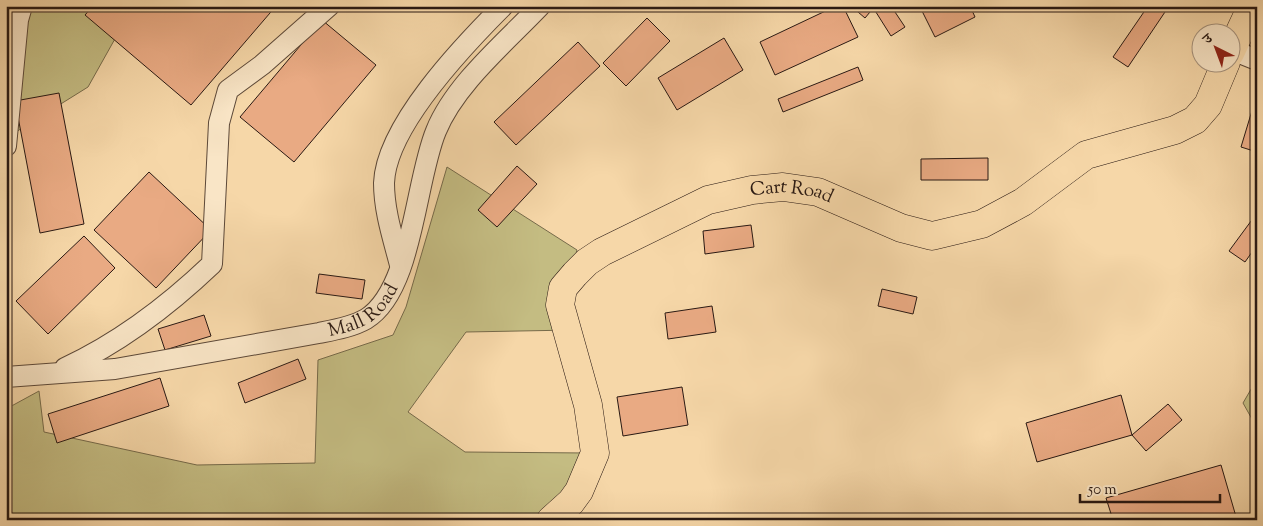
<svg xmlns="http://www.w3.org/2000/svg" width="1263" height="526" font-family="'Sorts Mill Goudy','Noto Serif Devanagari',serif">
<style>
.green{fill:#c4bc82;stroke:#766a4a}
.building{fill:#e9aa83;stroke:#291913}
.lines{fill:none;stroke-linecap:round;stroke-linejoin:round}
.street-casing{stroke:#5c4838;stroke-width:22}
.primary-casing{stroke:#291913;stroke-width:29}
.street{stroke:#f9e5c6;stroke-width:20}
.primary{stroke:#f6d7a8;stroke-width:28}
.labels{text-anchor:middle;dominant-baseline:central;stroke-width:4;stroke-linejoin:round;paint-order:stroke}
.street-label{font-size:19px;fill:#291913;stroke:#f9e5c6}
</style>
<rect width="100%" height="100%" fill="#f6d7a8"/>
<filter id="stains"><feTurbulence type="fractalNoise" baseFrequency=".004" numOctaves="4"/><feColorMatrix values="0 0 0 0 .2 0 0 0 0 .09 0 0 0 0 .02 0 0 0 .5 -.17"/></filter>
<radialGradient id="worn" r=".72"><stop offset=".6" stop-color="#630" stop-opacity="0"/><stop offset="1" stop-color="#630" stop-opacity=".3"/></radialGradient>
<!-- green -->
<g class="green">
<polygon points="6,6 166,6 116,37 88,87 19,130 6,142"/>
<polygon points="447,167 577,250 567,286 573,330 466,332 408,412 465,452 587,453 544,520 6,520 6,409 39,391 44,432 197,465 315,463 318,360 393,335 406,307"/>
<polygon points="1257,379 1257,428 1243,403"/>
</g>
<!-- building -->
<g class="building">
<polygon points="93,6 276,6 191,105 85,15"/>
<polygon points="836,6 843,6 858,37 775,75 760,42"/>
<polygon points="851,6 875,6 865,18"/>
<polygon points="876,6 891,6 905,27 891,36 874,9"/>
<polygon points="923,6 970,6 975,17 935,37 920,7"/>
<polygon points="1148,6 1169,6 1128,67 1113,57"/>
<polygon points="647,18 670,41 626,86 603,63"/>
<polygon points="322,20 376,65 294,162 240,117"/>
<polygon points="724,38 743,70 677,110 658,78"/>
<polygon points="578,42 600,66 516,145 494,122"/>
<polygon points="858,67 863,80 783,112 778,99"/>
<polygon points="59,93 84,224 40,233 15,101"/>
<polygon points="1257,94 1257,152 1241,147"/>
<polygon points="988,158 988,180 921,180 921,159"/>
<polygon points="517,166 537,184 497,227 478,210"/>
<polygon points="149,172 211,230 156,288 94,230"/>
<polygon points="1257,213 1257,245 1245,262 1229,251"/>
<polygon points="751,225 754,247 705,254 703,231"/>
<polygon points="84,236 115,268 48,334 16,301"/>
<polygon points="319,274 365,280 362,299 316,293"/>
<polygon points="882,289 917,297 913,314 878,306"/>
<polygon points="712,306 716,332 668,339 665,313"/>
<polygon points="204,315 211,336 165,350 158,329"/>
<polygon points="298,359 306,379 245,403 238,383"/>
<polygon points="160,378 169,406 57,443 48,414"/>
<polygon points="682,387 688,425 623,436 617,397"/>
<polygon points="1121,395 1132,435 1037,462 1026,423"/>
<polygon points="1168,404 1182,420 1146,451 1132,435"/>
<polygon points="1221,465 1237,520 1113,520 1106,498"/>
</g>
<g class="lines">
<defs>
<g id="street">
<polyline points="1232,50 1257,60"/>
<polyline points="6,146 18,20 22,6"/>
<path d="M400,265C393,238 384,211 384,183C386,126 464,45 503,6"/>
<path d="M65,368C119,343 169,305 212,264L219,123L228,90L262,65L329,6"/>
<path id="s1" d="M6,377L115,369L319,333C334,330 352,327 366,319C413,290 415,181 436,131C455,84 506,42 540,6"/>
</g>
<g id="primary">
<polyline points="1230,53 1252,6"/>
<path id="s2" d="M551,520L571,502L579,491L595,453L588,405L560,305L563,288L575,274L587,262L602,252L708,200L752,190L783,187L818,192L901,228L932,236L982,224L1023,202L1086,155L1175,130L1195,120L1208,105L1226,62"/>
</g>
</defs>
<!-- street casing -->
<use href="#street" class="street-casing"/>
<!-- primary casing -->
<use href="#primary" class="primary-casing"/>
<!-- street -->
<use href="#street" class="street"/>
<!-- primary -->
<use href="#primary" class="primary"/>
</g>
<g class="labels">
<!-- street labels -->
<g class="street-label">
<text stroke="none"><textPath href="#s2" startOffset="508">Cart Road</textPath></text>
<text stroke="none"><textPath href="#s1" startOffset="368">Mall Road</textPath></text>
</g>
</g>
<!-- margin -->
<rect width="1263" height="526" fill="none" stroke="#f6d7a8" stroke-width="25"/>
<rect x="8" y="8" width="1248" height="511" fill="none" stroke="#291913" stroke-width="2.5"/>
<rect x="12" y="12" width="1238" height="501" fill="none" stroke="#291913"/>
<!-- north arrow -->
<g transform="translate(1216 48) rotate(318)"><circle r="24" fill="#f9e5c6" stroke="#a6937e"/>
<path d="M0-4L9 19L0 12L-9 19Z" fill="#8f2418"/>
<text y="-8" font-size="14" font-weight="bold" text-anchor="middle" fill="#291913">उ</text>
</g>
<!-- scale -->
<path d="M1080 494v8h140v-8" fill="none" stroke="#291913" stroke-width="2.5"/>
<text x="1088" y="494" font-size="15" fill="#291913" stroke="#f9e5c6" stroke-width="4" paint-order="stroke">50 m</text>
<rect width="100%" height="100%" filter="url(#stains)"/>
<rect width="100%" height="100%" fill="url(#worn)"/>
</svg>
